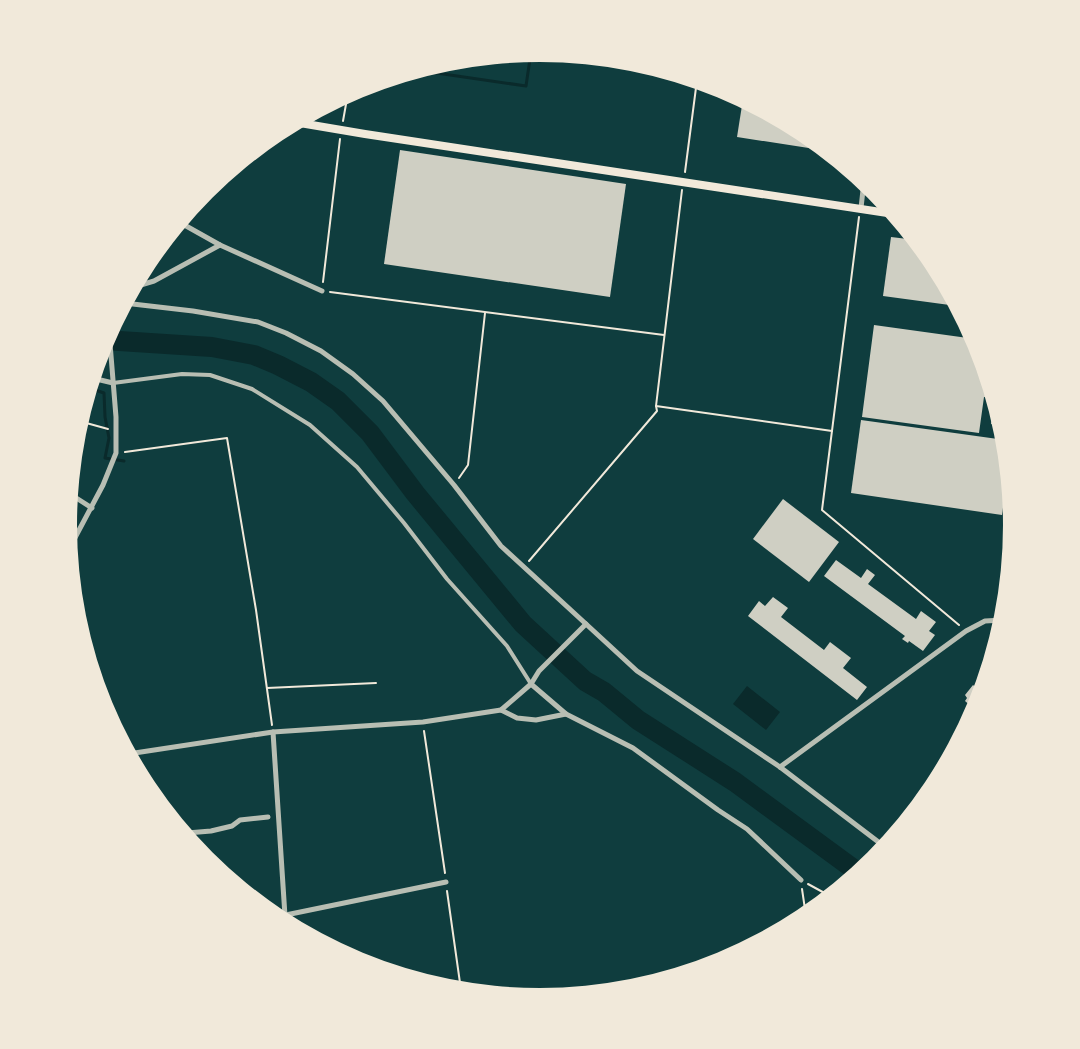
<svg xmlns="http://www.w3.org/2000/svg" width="1080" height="1049" font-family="Montserrat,sans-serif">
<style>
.water{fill:#0a2a2b}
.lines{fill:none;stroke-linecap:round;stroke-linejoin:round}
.stream{stroke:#0a2a2b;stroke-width:3}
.river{stroke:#0a2a2b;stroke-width:20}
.building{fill:#cfcfc3}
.path{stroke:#f1e9da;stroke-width:2}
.pedestrian{stroke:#b8beb3;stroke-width:4}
.minor{stroke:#b8beb3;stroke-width:5}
.secondary{stroke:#f1e9da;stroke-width:8}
</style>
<rect width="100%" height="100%" fill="#0f3d3e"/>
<!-- water -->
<polygon class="water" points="747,686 780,712 766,730 733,704"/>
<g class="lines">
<!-- stream -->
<g class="stream">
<polyline points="416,70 526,86 531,52"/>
<polyline points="89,388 104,393 105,417 109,438 105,458 124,461"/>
</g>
<!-- river -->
<polyline class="river" points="104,340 212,347 254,355 278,365 311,382 338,401 370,433 415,493 523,624 585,681 604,692 638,720 735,782 859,873"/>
</g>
<!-- building -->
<g class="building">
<polygon points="743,99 803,131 828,151 737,137"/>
<polygon points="400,150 626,184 610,297 384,264"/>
<polygon points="891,237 916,240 934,262 957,306 883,296"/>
<polygon points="874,325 975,339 994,398 984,397 979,433 862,417"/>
<polygon points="994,405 996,406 1002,425 991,424"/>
<polygon points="861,420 1005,440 1008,472 1002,515 851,493"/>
<polygon points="783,499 839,542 809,582 753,539"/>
<polygon points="836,560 861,578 867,569 875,575 868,584 916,619 921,611 936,622 929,631 935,635 923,651 909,641 908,643 902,639 905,636 824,576"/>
<polygon points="773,597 788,608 781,617 824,650 830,642 851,658 843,668 867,687 857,700 748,616 759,601 765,606"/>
<polygon points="984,683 977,706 973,714 970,711 973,708 965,701 967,698 965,695 973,685 979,690"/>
</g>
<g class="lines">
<!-- path -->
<g class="path">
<polyline points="343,121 348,93"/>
<polyline points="685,172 697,80"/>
<polyline points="859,217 822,510 959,625"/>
<polyline points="323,282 340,139"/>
<polyline points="330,292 664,335"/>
<polyline points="656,406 832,431"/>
<polyline points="79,421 108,429"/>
<polyline points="125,452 227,438 256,610 272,725"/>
<polyline points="459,478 468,465 485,313"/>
<polyline points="529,561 657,411 656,406 682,190"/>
<polyline points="267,688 376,683"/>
<polyline points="424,731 445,873"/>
<polyline points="808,884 830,896"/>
<polyline points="802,889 806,916"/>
<polyline points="447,891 461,990"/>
</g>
<!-- pedestrian -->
<polyline class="pedestrian" points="113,383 182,374 210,375 252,389 310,425 357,467 404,523 447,579 507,646 531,684"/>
<!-- minor -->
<g class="minor">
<polyline points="861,208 864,181"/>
<polyline points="179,222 220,245 322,291"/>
<polyline points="131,289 134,287 154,281 220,245"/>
<polyline points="124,303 193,311 258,322 286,333 321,351 353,374 383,401 454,485 501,546 586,624"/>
<polyline points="92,378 113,383"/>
<polyline points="70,494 92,508"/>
<polyline points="69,549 103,485 116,453 116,417 109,331"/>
<polyline points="531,684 566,714 633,748 718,810 747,829 801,880"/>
<polyline points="501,710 517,718 536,720 566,714"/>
<polyline points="273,732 285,916"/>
<polyline points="128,754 273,732 423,722 501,710 531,684 539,671 586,624 637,671 780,767 885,847"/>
<polyline points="780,767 966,631 985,621 1003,620"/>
<polyline points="183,832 187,833 211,831 232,826 240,820 268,817"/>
<polyline points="276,917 446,882"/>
</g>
<!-- secondary -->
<polyline class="secondary" points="294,122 365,134 894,214"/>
</g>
<!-- crop -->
<path d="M0 0H1080V1049H0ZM77 525a463 463 0 1 1 926 0a463 463 0 1 1-926 0Z" fill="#f1e9da" fill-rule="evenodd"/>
</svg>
